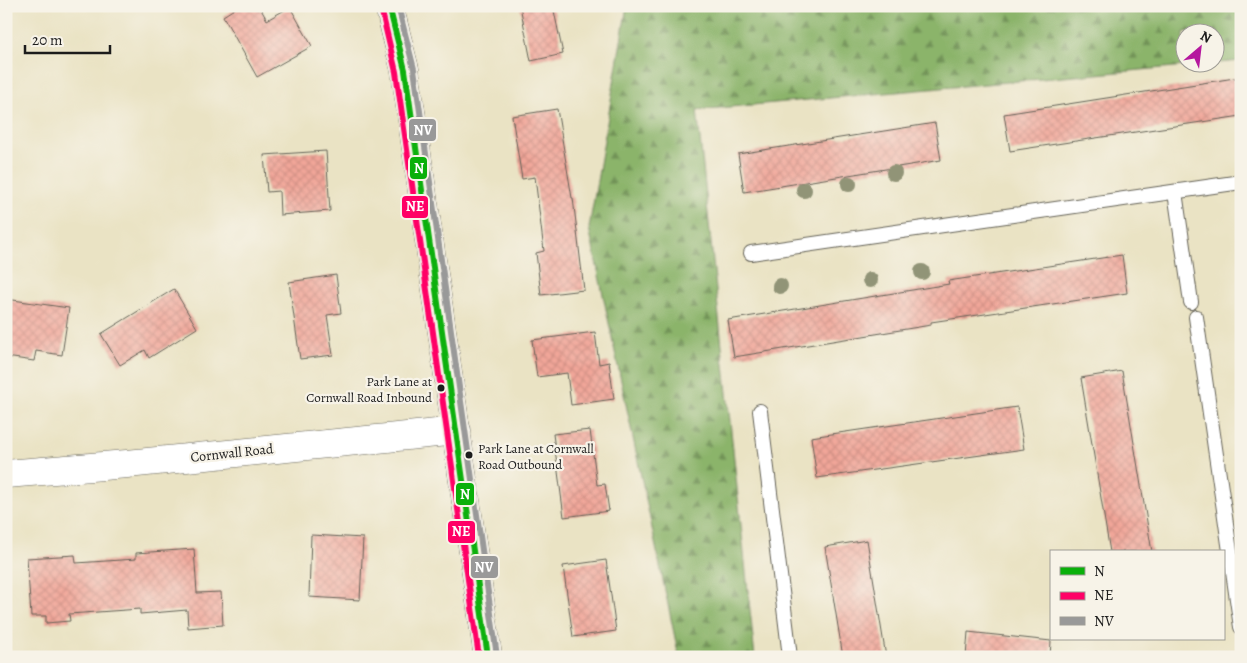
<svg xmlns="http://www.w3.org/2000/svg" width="1247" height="663" font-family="Alegreya,serif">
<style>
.forest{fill:url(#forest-firs);stroke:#546844;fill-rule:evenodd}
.building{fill:url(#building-cross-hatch)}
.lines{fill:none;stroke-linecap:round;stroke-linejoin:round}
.service-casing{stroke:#646257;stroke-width:16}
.minor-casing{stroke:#646257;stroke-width:29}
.service{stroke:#fff;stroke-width:14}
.minor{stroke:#fff;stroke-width:28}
.bus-1-casing{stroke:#f7f3e8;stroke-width:10}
.bus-2-casing{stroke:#f7f3e8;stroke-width:10}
.bus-3-casing{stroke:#f7f3e8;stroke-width:10}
.bus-1{stroke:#0ab00a;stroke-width:6}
.bus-2{stroke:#f06;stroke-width:6}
.bus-3{stroke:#999;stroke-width:6}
.tree{fill:#919477}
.bus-dot{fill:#1c1c1c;stroke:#f7f3e8;stroke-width:2}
.labels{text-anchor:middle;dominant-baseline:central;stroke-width:4.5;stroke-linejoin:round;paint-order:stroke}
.bus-label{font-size:13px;fill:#1c1c1c;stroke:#f7f3e8;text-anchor:end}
.street-label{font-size:14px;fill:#1c1c1c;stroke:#f7f3e8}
.line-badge{stroke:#f7f3e8;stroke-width:2}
.badge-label{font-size:14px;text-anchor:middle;font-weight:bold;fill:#fff}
</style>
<defs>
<pattern id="forest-firs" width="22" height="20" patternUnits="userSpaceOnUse" patternTransform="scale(1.25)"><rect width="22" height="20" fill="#8bb46b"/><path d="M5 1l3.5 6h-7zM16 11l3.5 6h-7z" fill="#719257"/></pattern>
<pattern id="building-cross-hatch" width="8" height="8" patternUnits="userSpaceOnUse" patternTransform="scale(1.25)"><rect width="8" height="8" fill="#f1a699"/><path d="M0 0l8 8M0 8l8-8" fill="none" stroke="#ce8e83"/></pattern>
</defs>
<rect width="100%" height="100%" fill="#f7f3e8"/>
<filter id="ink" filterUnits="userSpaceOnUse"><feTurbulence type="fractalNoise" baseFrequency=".02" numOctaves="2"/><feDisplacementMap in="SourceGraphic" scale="10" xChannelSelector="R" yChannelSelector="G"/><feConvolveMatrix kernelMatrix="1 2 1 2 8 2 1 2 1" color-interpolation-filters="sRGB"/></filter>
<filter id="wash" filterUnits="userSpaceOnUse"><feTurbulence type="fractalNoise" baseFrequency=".0096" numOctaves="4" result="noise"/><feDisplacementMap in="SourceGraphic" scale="20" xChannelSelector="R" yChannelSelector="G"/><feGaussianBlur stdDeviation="1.12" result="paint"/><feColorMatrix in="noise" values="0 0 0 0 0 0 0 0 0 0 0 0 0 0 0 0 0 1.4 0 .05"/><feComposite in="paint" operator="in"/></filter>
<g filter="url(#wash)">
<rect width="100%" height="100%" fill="#eae3c4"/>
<!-- forest -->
<path class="forest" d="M627,6H1241V61L697,110L755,657H679L589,228ZM1184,32H1214V62H1184Z"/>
<g id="blocks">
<!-- building -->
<g class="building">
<polygon points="239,6 259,6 267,20 290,7 312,46 257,77 223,16"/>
<polygon points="520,6 553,6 563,54 531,61"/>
<polygon points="1241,77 1241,116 1010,151 1004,114"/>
<polygon points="557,109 572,198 573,198 584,290 541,295 536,253 544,251 535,177 522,179 512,116"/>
<polygon points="935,123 941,160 744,192 738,154"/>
<polygon points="326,151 330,211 280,215 279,191 267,192 264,155"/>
<polygon points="1122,255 1127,293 931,322 931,325 734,357 728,320 949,284 948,281"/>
<polygon points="336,275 341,313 327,315 333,355 300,359 289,282"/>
<polygon points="174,289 197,328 149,358 145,350 120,365 101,334"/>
<polygon points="6,299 69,308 62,355 36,351 34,361 6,357"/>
<polygon points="595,332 599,364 609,362 614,399 571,405 567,373 537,377 532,340"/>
<polygon points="1122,371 1152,552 1110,552 1081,378"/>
<polygon points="1017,407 1024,449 817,478 811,437"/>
<polygon points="590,430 597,485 605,484 609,511 564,517 553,434"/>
<polygon points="311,535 363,538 360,600 309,597"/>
<polygon points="867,540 886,657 843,657 825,547"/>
<polygon points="194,549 197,593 221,592 223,625 188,628 187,610 140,614 140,609 69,614 70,621 46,623 46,616 31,616 27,558 75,555 76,563 136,559 136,553"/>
<polygon points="606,560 616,631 573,637 563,566"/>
<polygon points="968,632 1051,641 1050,657 966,657"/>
</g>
</g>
</g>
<g filter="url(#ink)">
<use href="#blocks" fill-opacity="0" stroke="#646257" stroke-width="1"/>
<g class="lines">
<defs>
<g id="service">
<polyline points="1175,192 1191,302"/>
<polyline points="751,253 1241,182"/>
<polyline points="1196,317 1241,627"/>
<polyline points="760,411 790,657"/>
</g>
<g id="minor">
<polyline points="389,6 405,70 488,657"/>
<polyline points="6,474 127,464 457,431"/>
</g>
</defs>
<!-- service casing -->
<use href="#service" class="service-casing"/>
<!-- minor casing -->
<use href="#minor" class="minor-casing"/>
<!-- service -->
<use href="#service" class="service"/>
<!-- minor -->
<use href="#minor" class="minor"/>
<defs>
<polyline id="bus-1" points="389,6 405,70 488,657"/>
<polyline id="bus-2" points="381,8 396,72 479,657"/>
<polyline id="bus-3" points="398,6 414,69 497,656"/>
</defs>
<!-- bus-1 casing -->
<use href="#bus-1" class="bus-1-casing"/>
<!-- bus-2 casing -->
<use href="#bus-2" class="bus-2-casing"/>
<!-- bus-3 casing -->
<use href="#bus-3" class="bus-3-casing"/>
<!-- bus-1 -->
<use href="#bus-1" class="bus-1"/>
<!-- bus-2 -->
<use href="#bus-2" class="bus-2"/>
<!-- bus-3 -->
<use href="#bus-3" class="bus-3"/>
</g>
<!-- trees -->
<g class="tree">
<circle cx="894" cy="173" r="8"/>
<circle cx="849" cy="184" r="8"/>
<circle cx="804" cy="190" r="8"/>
<circle cx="922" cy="272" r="8"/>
<circle cx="870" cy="280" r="8"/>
<circle cx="780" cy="286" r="8"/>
</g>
</g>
<!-- markers -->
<g class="bus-dot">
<circle cx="441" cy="388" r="4.5"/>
<circle cx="469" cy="455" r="4.5"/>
</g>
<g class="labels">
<!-- bus labels -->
<g class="bus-label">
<text x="432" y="381">Park Lane at<tspan x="432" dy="16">Cornwall Road Inbound</tspan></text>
<text x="478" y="448" text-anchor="start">Park Lane at Cornwall<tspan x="478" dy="16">Road Outbound</tspan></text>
</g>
<!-- street labels -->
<g class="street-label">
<text transform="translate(232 453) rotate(-6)">Cornwall Road</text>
</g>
</g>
<g class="line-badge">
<rect x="408" y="118" width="29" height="24" rx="5" fill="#999"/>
<rect x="409" y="156" width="19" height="24" rx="5" fill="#0ab00a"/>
<rect x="401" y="195" width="28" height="24" rx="5" fill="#f06"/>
<rect x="455" y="482" width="20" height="24" rx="5" fill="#0ab00a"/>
<rect x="447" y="520" width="29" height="24" rx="5" fill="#f06"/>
<rect x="470" y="555" width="29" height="24" rx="5" fill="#999"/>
</g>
<g class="badge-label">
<text x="423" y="135">NV</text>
<text x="419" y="173">N</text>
<text x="415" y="211">NE</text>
<text x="465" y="499">N</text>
<text x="461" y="536">NE</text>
<text x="484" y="572">NV</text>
</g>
<!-- margin -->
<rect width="1247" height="663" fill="none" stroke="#f7f3e8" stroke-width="25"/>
<!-- legend -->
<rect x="1050" y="550" width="175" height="90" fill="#f7f3e8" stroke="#9f9d96"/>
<rect x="1060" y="567" width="25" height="8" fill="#0ab00a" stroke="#9f9d96"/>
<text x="1094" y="576" font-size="15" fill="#1c1c1c">N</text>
<rect x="1060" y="592" width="25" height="8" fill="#ff0066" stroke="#9f9d96"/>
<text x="1094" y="600" font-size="15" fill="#1c1c1c">NE</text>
<rect x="1060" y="617" width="25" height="8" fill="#999999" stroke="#9f9d96"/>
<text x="1094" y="626" font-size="15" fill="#1c1c1c">NV</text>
<!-- north arrow -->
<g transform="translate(1200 48) rotate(28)"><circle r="24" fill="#f7f3e8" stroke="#9f9d96"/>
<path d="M0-4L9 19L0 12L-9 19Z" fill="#b5179e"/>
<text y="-8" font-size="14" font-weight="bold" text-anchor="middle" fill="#1c1c1c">N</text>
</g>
<!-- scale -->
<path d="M25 45v8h85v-8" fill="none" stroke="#1c1c1c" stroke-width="2.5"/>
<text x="32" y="45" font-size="15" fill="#1c1c1c" stroke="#f7f3e8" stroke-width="4" paint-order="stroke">20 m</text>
</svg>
